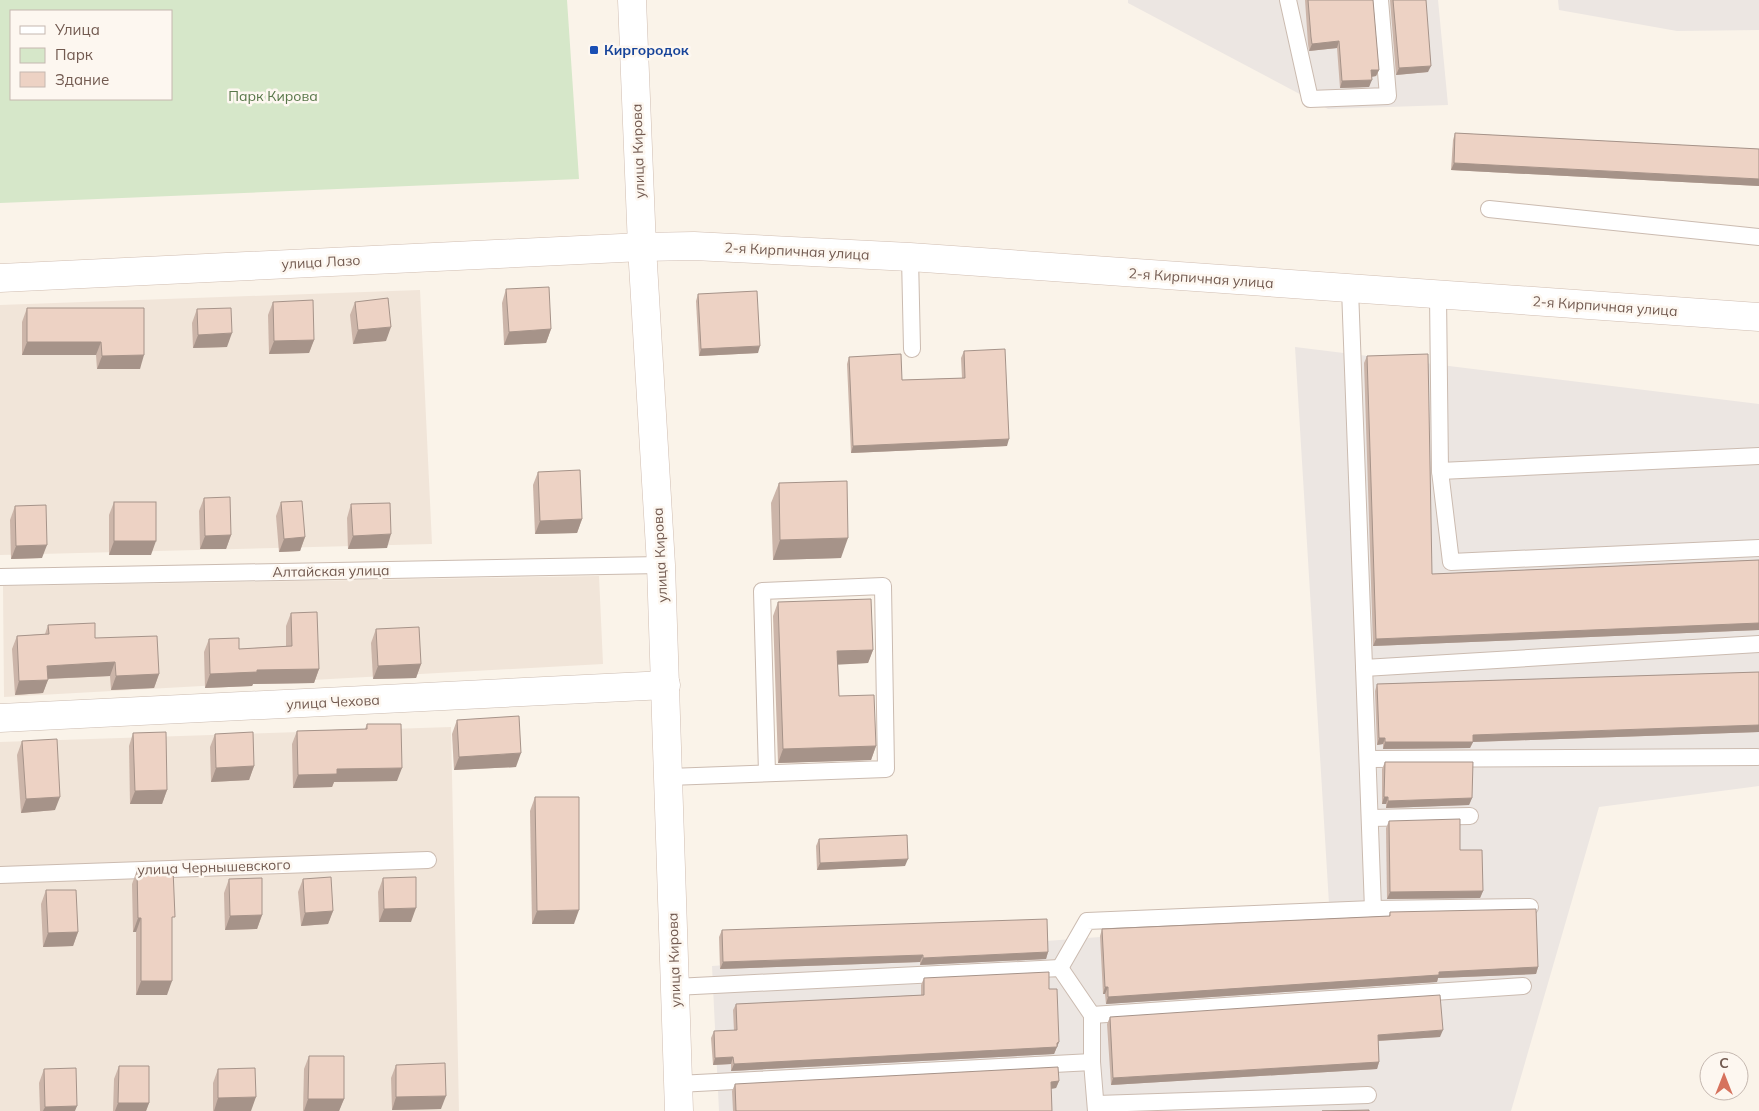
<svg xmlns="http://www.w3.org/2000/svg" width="1759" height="1111" font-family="Mulish,sans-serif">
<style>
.residential{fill:#f1e5d9}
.industrial{fill:#ece6e2}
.green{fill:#d6e7c9;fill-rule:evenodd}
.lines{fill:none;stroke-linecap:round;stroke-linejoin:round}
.lane-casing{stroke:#cbbbb0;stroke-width:18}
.street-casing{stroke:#cbbbb0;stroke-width:29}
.secondary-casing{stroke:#d0bdb1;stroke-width:29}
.lane{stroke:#fff;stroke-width:16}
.street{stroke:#fff;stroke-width:28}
.secondary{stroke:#fff;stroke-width:28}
.wall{fill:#ccb5a9}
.shaded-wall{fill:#a69389}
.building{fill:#edd2c4;stroke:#a69389}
.transit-dot{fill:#1a4fb4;stroke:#fdf7f0;stroke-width:2}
.labels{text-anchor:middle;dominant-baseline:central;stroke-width:5;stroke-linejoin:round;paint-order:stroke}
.transit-label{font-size:14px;font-weight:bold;fill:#164399;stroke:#fdf7f0;text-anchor:start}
.park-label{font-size:14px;fill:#587749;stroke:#fdf7f0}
.street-label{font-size:14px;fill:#725a50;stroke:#fdf7f0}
</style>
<rect width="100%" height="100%" fill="#faf3e9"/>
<!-- residential -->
<g class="residential">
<polygon points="420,290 432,544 0,555 0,305"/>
<polygon points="599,576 603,664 4,697 3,586"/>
<polygon points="451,727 459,1111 0,1111 0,742"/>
</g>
<!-- industrial -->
<g class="industrial">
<polygon points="1128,0 1438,0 1448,105 1328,109 1128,3"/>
<polygon points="1558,0 1759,0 1759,30 1677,31 1559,10"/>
<polygon points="1295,347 1759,404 1759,786 1599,807 1511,1111 719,1111 712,966 1330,920"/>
</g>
<!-- green -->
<path class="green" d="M0,0H567L579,179L0,203ZM11,11H171V99H11Z"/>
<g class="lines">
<defs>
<g id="lane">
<polyline points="1288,0 1310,99 1388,96 1380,0"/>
<polyline points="1489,209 1759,237"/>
<polyline points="910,257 912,349"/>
<polyline points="1350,289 1373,909"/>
<polyline points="1438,295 1440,471 1451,562 1759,548"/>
<polyline points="1440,471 1759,456"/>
<polyline points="0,577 661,565"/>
<polyline points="1364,668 1759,644"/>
<polyline points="1368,759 1757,757"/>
<polyline points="669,777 886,769 883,586 762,591 767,773"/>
<polyline points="1370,818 1470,816"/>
<polyline points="0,875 428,860"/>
<polyline points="1060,968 1087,921 1373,909 1530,907"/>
<polyline points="675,987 1060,968 1092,1015 1092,1062 1096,1111"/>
<polyline points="1092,1015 1523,986"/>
<polyline points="678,1084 1092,1062"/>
<polyline points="1097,1104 1368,1095"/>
</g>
<polyline id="street" points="0,718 666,685"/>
<g id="secondary">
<polyline points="632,0 642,247 661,565 679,1111"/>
<polyline points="0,278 642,247 694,246 910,257 1759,317"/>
</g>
</defs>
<!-- lane casing -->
<use href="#lane" class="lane-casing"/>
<!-- street casing -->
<use href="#street" class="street-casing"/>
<!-- secondary casing -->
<use href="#secondary" class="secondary-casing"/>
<!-- lane -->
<use href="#lane" class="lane"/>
<!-- street -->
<use href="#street" class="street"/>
<!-- secondary -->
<use href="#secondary" class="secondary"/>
</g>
<!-- wall -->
<g class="wall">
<polygon points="1305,0 1373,0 1379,70 1376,76 1372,77 1369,87 1340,88 1337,48 1309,51 1308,44"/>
<polygon points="1390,0 1426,0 1428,72 1396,75"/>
<polygon points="1455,133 1759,149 1759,186 1451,170 1453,140"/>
<polygon points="506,289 551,329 546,343 504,345 502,303"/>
<polygon points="698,294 758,353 699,356 696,301"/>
<polygon points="273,302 314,340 309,353 269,354 268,315"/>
<polygon points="355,302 386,341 353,344 350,315"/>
<polygon points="27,308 144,308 140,369 97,369 96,355 22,355 22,322"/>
<polygon points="197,309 227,347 193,348 192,323"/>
<polygon points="964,351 1007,446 851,453 847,364 849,357 902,380 962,378 961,358"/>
<polygon points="1367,356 1432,574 1759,560 1759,630 1373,646 1364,363"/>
<polygon points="538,472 582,519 577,533 535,534 533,485"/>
<polygon points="779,483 841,558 773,560 771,503"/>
<polygon points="204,498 231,535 226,549 200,549 199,511"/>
<polygon points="114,502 151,555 109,555 109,515"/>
<polygon points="281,502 305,537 300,551 279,552 276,516"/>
<polygon points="351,504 387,548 348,549 347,518"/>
<polygon points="15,506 42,558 11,559 10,520"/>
<polygon points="778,602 873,650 868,663 838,664 839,696 876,746 871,760 778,763 773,616"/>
<polygon points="291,613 319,669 314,683 253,684 252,686 205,688 204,652 209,639 239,649 286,646 286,626"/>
<polygon points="48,625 95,638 159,674 154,688 111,690 110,676 48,679 43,693 15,695 12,649 17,636 45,634"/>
<polygon points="376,629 421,664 416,678 373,679 371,643"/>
<polygon points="1759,672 1759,732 1473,742 1470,748 1383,749 1383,744 1377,745 1375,691 1377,684"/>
<polygon points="457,720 516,767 454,770 452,734"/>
<polygon points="367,724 397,781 334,782 332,787 293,788 292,744 297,731 365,729"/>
<polygon points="133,733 167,790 162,804 130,804 129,746"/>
<polygon points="215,734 254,766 249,780 211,782 210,747"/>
<polygon points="22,741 55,810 21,813 17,755"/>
<polygon points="1385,762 1472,798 1469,805 1386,808 1386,804 1382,804 1382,769"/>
<polygon points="535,797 574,924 532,924 530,811"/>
<polygon points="1389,821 1460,850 1483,891 1480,898 1387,899 1386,828"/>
<polygon points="819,839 905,866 817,870 816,846"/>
<polygon points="137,870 172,925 167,995 136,995 136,932 133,932 132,884"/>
<polygon points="383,878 411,922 379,922 378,892"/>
<polygon points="229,879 262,915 257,929 225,930 224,893"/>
<polygon points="303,879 333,911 328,924 301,926 298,892"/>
<polygon points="46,890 78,932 73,946 43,947 41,904"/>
<polygon points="1390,912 1538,967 1536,974 1438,978 1437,982 1106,1004 1105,994 1103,994 1100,936 1102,929 1389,916"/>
<polygon points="722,930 1048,952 1046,959 920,965 920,962 720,969 719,937"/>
<polygon points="924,978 1049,989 1059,1042 1054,1054 731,1071 731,1064 713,1065 711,1038 714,1031 734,1031 733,1010 736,1004 921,995 921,985"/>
<polygon points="1110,1017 1440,1037 1378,1041 1379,1062 1377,1069 1111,1085 1107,1024"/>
<polygon points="309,1056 344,1099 339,1111 303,1111 304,1069"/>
<polygon points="396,1065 441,1109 392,1110 391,1078"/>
<polygon points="119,1066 149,1103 146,1111 113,1111 114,1079"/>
<polygon points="44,1069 75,1111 40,1111 39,1083"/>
<polygon points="218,1069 251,1111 213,1111 213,1083"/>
<polygon points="1059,1081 1056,1088 1051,1089 1052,1111 733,1111 732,1091 735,1084"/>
</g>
<!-- shaded-wall -->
<g class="shaded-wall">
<polygon points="1339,41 1337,48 1309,51 1312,44"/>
<polygon points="1431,66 1428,72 1396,75 1399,68"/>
<polygon points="1371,70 1379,70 1376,76 1369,77"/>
<polygon points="1372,80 1369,87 1340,88 1342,81"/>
<polygon points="1454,163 1759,179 1759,186 1451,170"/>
<polygon points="391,327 386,341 353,344 358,330"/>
<polygon points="551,329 546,343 504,345 509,332"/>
<polygon points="232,333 227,347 193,348 198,335"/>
<polygon points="314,340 309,353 269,354 274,341"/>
<polygon points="27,342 101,342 96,355 22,355"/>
<polygon points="760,346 758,353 699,356 701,349"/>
<polygon points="144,355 140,369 97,369 102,356"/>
<polygon points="1009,439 1007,446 851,453 853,446"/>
<polygon points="582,519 577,533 535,534 540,521"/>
<polygon points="391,534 387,548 348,549 353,536"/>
<polygon points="231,535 226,549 200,549 205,536"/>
<polygon points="305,537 300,551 279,552 284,539"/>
<polygon points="848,538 841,558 773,560 780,540"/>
<polygon points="114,541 156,541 151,555 109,555"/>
<polygon points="47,545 42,558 11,559 16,546"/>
<polygon points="1759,623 1759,630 1373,646 1376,639"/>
<polygon points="873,650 868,663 832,665 837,651"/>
<polygon points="115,662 110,676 42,679 47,666"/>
<polygon points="421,664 416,678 373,679 378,666"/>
<polygon points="319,669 314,683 253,684 252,686 205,688 210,674 257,670"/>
<polygon points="159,674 154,688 111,690 116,676"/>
<polygon points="48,680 43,693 15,695 19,681"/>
<polygon points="1759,725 1759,732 1471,742 1473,735"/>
<polygon points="1379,738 1385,738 1383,744 1377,745"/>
<polygon points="1385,742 1473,742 1470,748 1383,749"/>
<polygon points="876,746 871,760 778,763 783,749"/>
<polygon points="521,753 516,767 454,770 459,757"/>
<polygon points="254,766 249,780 211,782 216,768"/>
<polygon points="402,768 397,781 334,782 332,787 293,788 298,775 337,769"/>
<polygon points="167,790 162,804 130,804 135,791"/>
<polygon points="60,797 55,810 21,813 26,799"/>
<polygon points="1384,797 1388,797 1386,804 1382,804"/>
<polygon points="1472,798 1469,805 1386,808 1388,801"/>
<polygon points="908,859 905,866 817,870 820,863"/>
<polygon points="1483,891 1480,898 1387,899 1390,892"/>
<polygon points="416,908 411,922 379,922 384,909"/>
<polygon points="579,910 574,924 532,924 537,911"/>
<polygon points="333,911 328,924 301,926 305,913"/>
<polygon points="262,915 257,929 225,930 230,916"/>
<polygon points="138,918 141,918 136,932 133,932"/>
<polygon points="78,932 73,946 43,947 48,933"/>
<polygon points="1048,952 1046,959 920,965 923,958"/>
<polygon points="923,955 920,962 720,969 723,962"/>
<polygon points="1538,967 1536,974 1438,978 1437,982 1106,1004 1108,997 1439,972"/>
<polygon points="141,981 172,981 167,995 136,995"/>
<polygon points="1105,987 1108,987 1105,994 1103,994"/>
<polygon points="1443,1030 1440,1037 1375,1041 1378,1035"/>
<polygon points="1059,1042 1054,1054 731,1071 734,1064"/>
<polygon points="733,1057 731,1064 713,1065 715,1058"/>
<polygon points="1379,1062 1377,1069 1111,1085 1113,1078"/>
<polygon points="1059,1081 1056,1088 1049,1089 1051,1082"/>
<polygon points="446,1096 441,1109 392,1110 396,1097"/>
<polygon points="256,1097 251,1111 214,1111 218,1098"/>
<polygon points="308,1099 344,1099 339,1111 304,1111"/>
<polygon points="118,1103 149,1103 146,1111 115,1111"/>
<polygon points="77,1106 75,1111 43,1111 45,1107"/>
</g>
<!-- building -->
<g class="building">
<polygon points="1308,0 1373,0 1379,70 1371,70 1372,80 1342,81 1339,41 1312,44 1311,37"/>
<polygon points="1393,0 1426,0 1431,66 1399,68"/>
<polygon points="1455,133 1759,149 1759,179 1454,163"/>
<polygon points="549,287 551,329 509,332 506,289"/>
<polygon points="757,291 760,346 701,349 698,294"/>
<polygon points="388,298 391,327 358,330 355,302"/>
<polygon points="313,300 314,340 274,341 273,302"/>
<polygon points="27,308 144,308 144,355 102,356 101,342 27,342"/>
<polygon points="231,308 232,333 198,335 197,309"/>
<polygon points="1005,349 1009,439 853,446 849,357 901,354 902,380 965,378 964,351"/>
<polygon points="1428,354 1432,574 1759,560 1759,623 1376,639 1367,356"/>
<polygon points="580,470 582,519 540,521 538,472"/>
<polygon points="847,481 848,538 780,540 779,483"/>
<polygon points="230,497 231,535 205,536 204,498"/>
<polygon points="302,501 305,537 284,539 281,502"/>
<rect x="114" y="502" width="42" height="39"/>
<polygon points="390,503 391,534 353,536 351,504"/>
<polygon points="46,505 47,545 16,546 15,506"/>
<polygon points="871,599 873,650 837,651 839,696 874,695 876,746 783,749 778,602"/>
<polygon points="317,612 319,669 257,670 257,672 210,674 209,639 239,638 239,649 292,646 291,613"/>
<polygon points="95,623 95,638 157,636 159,674 116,676 115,662 47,666 48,680 19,681 17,636 49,634 48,625"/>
<polygon points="419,627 421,664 378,666 376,629"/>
<polygon points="1759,672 1759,725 1473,735 1473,742 1385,742 1385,738 1379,738 1377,684"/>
<polygon points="519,716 521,753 459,757 457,720"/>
<polygon points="367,724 401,724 402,768 337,769 337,774 298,775 297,731 367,729"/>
<polygon points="166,732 167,790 135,791 133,733"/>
<polygon points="253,732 254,766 216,768 215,734"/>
<polygon points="57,739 60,797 26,799 22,741"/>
<polygon points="1385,762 1473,762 1472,798 1388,801 1388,797 1384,797"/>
<polygon points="535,797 579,797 579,910 537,911"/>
<polygon points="1460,819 1460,850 1482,850 1483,891 1390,892 1389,821"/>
<polygon points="907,835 908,859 820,863 819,839"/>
<polygon points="173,869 175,917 172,917 172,981 141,981 141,918 138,918 137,870"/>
<polygon points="331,877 333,911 305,913 303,879"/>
<polygon points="416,877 416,908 384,909 383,878"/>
<polygon points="262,878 262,915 230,916 229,879"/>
<polygon points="46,890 76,890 78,932 48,933"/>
<polygon points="1536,909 1538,967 1439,972 1439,975 1108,997 1108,987 1105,987 1102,929 1390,916 1390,912"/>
<polygon points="1047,919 1048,952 923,958 923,955 723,962 722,930"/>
<polygon points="1049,972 1049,989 1057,989 1059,1042 1057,1043 1057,1047 734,1064 733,1057 715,1058 714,1031 737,1030 736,1004 924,995 924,978"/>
<polygon points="1440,995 1443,1030 1378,1035 1379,1062 1113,1078 1110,1017"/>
<polygon points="309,1056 344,1056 344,1099 308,1099"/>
<polygon points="445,1063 446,1096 396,1097 396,1065"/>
<polygon points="119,1066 149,1066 149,1103 118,1103"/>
<polygon points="1058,1067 1059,1081 1051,1082 1052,1111 736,1111 735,1084"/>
<polygon points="76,1068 77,1106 45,1107 44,1069"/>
<polygon points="255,1068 256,1097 218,1098 218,1069"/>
<polygon points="1369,1110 1369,1111 1322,1111"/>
</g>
<!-- markers -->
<rect class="transit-dot" x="589" y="45" width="10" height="10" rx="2.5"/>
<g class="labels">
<!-- transit labels -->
<g class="transit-label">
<text x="604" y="50">Киргородок</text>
</g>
<!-- park labels -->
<g class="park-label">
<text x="273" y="96">Парк Кирова</text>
</g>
<!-- street labels -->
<g class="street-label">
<text transform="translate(638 151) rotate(-92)">улица Кирова</text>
<text transform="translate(797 251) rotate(3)">2-я Кирпичная улица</text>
<text transform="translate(321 262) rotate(-3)">улица Лазо</text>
<text transform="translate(1201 278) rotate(4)">2-я Кирпичная улица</text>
<text transform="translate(1605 306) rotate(4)">2-я Кирпичная улица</text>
<text transform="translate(660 555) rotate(-93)">улица Кирова</text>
<text transform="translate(331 571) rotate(-1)">Алтайская улица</text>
<text transform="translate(333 702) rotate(-3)">улица Чехова</text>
<text transform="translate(214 867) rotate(-2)">улица Чернышевского</text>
<text transform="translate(674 960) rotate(-92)">улица Кирова</text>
</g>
</g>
<!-- legend -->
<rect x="10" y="10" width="162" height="90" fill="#fdf7f0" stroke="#c5b8b0"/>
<rect x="20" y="26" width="25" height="8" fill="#ffffff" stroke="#c5b8b0"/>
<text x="55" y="35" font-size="15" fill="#725a50">Улица</text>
<rect x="20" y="48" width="25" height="15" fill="#d6e7c9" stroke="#c5b8b0"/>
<text x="55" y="60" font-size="15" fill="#725a50">Парк</text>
<rect x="20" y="72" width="25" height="15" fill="#edd2c4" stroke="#c5b8b0"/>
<text x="55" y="85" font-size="15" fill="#725a50">Здание</text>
<!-- north arrow -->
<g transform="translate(1724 1076)"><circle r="24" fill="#fdf7f0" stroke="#c5b8b0"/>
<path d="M0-4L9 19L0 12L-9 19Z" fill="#d6725d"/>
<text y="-8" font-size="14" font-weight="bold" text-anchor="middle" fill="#725a50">С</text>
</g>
</svg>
